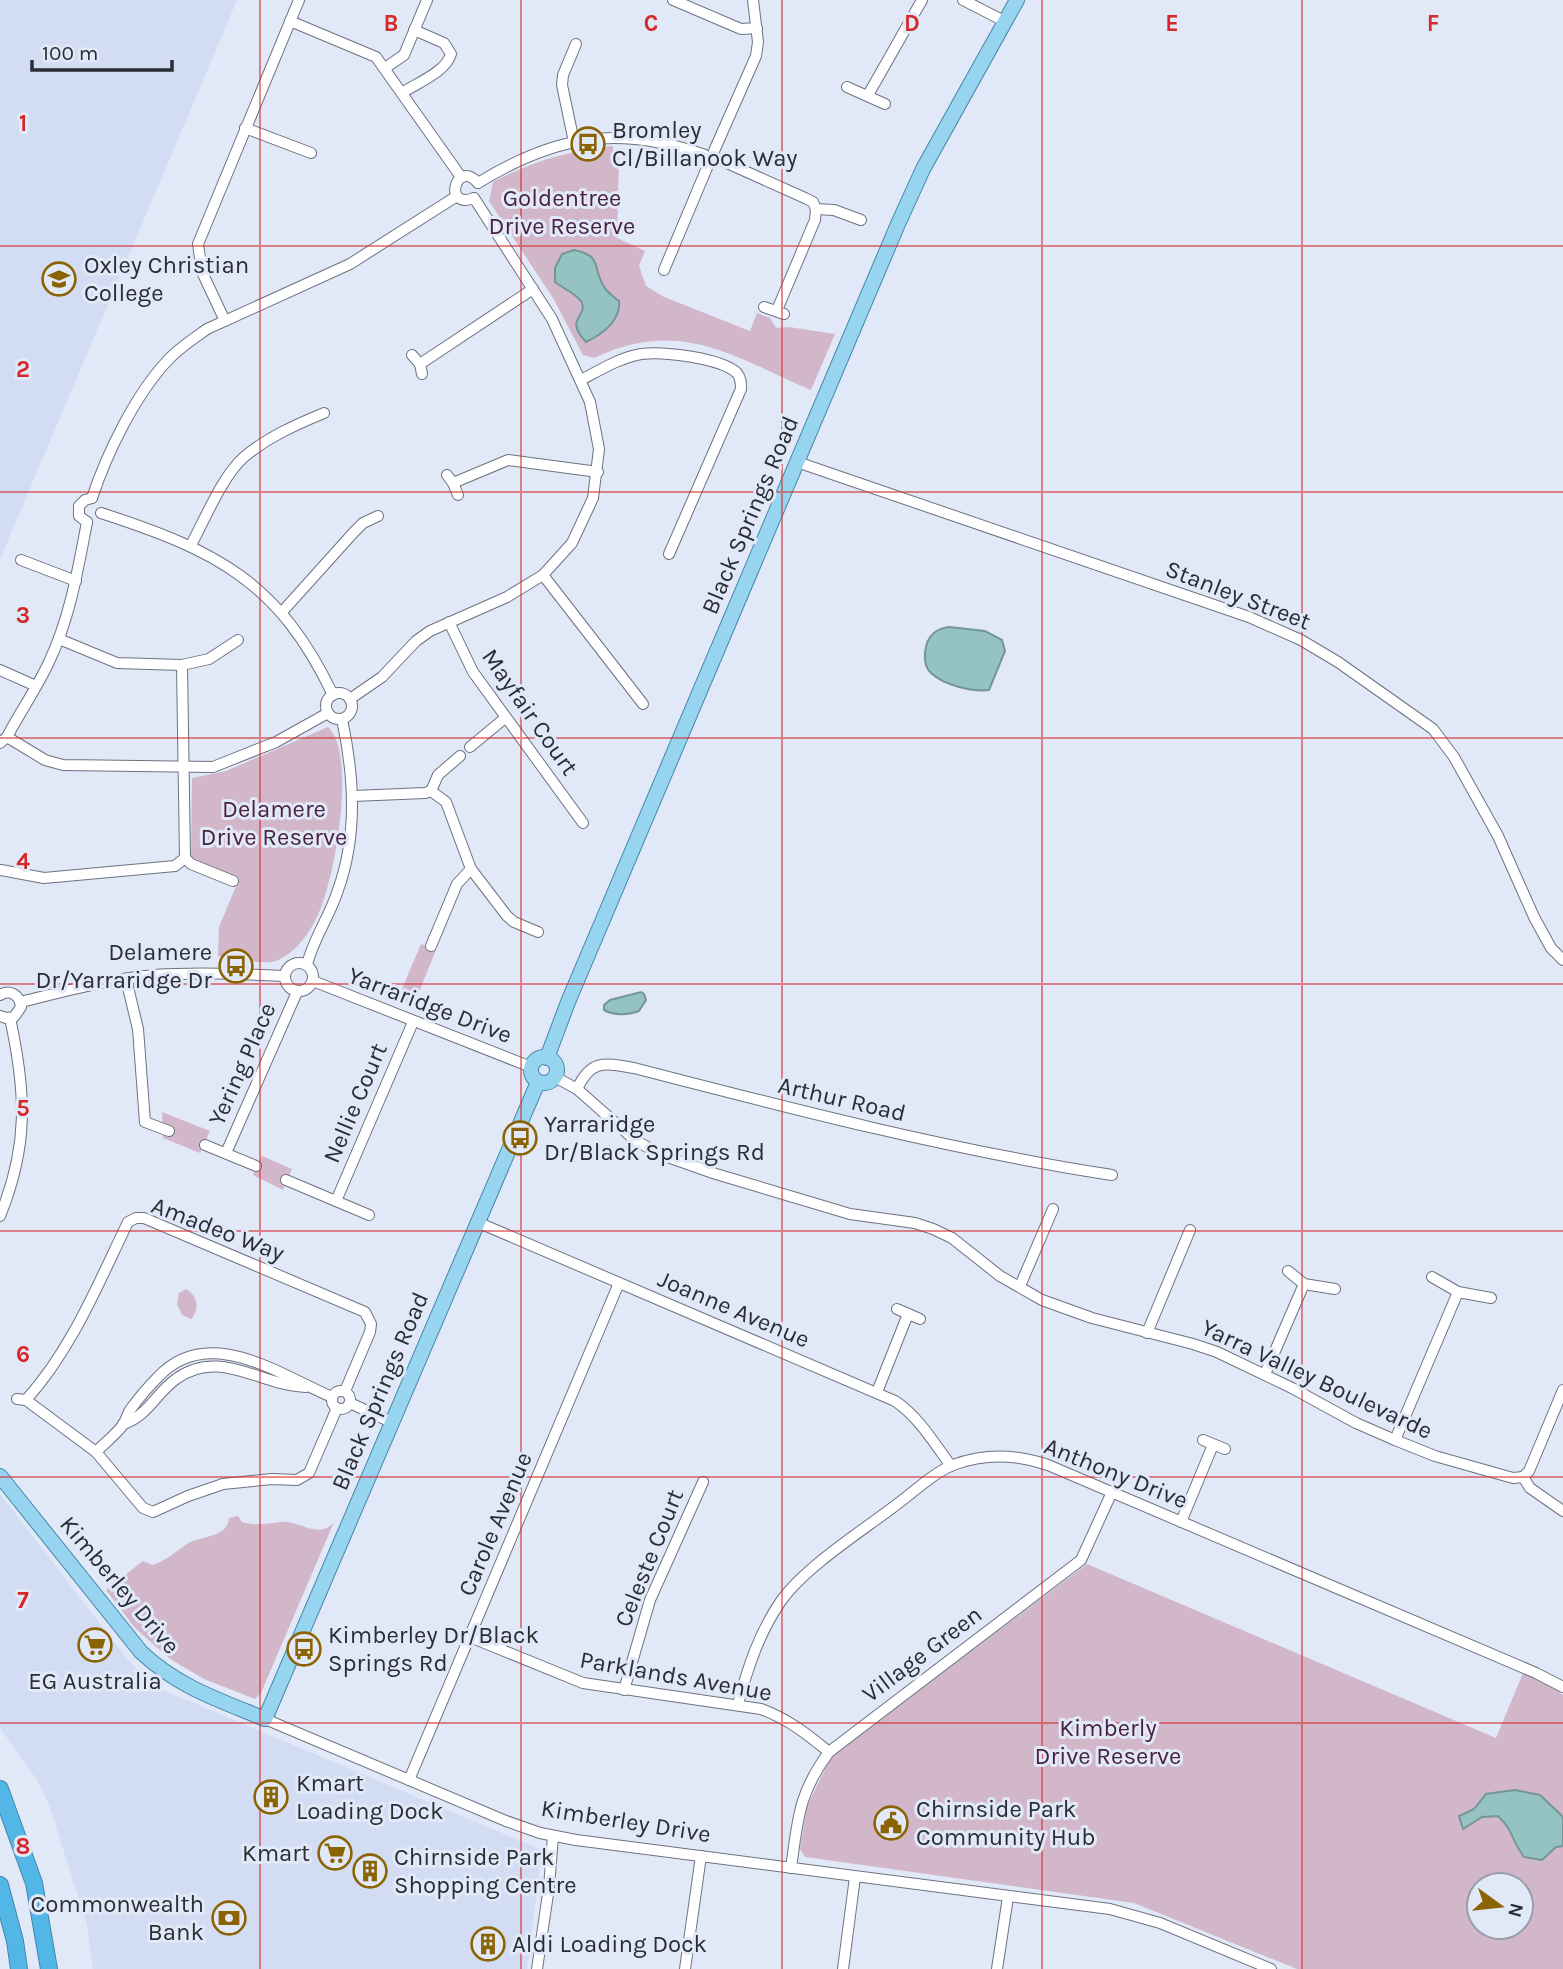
<svg xmlns="http://www.w3.org/2000/svg" width="1563" height="1969" font-family="Karla,sans-serif">
<style>
.built{fill:#d2dcf3}
.green{fill:#d2b7ca;fill-rule:evenodd}
.water{fill:#95c3c4;stroke:#759698;stroke-width:2}
.lines{fill:none;stroke-linecap:round;stroke-linejoin:round}
.minor-casing{stroke:#6c7280;stroke-width:12}
.major-casing{stroke:#4487a7;stroke-width:16}
.highway-casing{stroke:#4487a7;stroke-width:18}
.minor{stroke:#fff;stroke-width:10}
.major{stroke:#97d4f0;stroke-width:14}
.highway{stroke:#52b7e6;stroke-width:16}
.grid{fill:none;stroke:#d62828;stroke-width:2;stroke-opacity:0.55}
.labels{text-anchor:middle;dominant-baseline:central;stroke-width:6;stroke-linejoin:round;paint-order:stroke}
.poi-label{font-size:24px;fill:#2a2d33;stroke:#e1e8f8;text-anchor:start}
.park-label{font-size:24px;fill:#4a2141;stroke:#e1e8f8}
.street-label{font-size:24px;fill:#2a2d33;stroke:#e1e8f8}
.grid-label{font-size:23px;text-anchor:middle;font-weight:bold;fill:#d62828;stroke:#e1e8f8;stroke-width:6;stroke-linejoin:round;paint-order:stroke}
</style>
<rect width="100%" height="100%" fill="#e1e8f8"/>
<!-- built -->
<g class="built">
<polygon points="0,0 237,0 0,559"/>
<polygon points="0,1494 125,1656 151,1685 542,1850 527,1969 93,1969 87,1925 49,1804 37,1780 0,1728"/>
</g>
<!-- green -->
<g class="green">
<path d="M613,146V157H619L617,238L645,251L639,266L646,286L664,297L750,331L757,313L770,318L776,328L789,327L835,334L811,390C732,356 680,317 594,358L583,355L553,298L489,201L493,182C531,162 570,150 613,146Z"/>
<path d="M328,727C358,754 334,886 316,919C308,935 294,954 276,961C264,965 232,958 218,956L219,927L239,879L191,859L192,778L226,771Z"/>
<polygon points="421,944 436,950 414,1004 398,998"/>
<polygon points="162,1112 210,1131 200,1153 163,1138"/>
<polygon points="262,1156 292,1169 283,1190 253,1175"/>
<path d="M186,1289C198,1296 200,1309 191,1319L182,1315L177,1304L179,1293Z"/>
<path d="M238,1516L242,1522C257,1526 266,1524 281,1522C298,1520 320,1540 334,1522L261,1693L255,1699L204,1679L170,1659L135,1628L106,1590L143,1561L153,1565C167,1560 175,1552 187,1544C200,1535 227,1539 229,1518Z"/>
<path d="M1087,1564L1496,1738L1523,1673L1555,1688L1563,1695V1969H1297L1134,1903L805,1857L800,1849L807,1806L832,1755ZM1479,1885H1521V1927H1479Z"/>
</g>
<!-- water -->
<g class="water">
<path d="M574,250C602,256 592,265 603,285C606,292 613,296 619,301C621,320 603,334 586,342C564,319 587,317 582,303C579,295 562,288 555,282V268L562,254Z"/>
<path d="M949,627L985,631L1002,640L1005,651L989,690C971,692 944,685 931,673C921,664 924,641 934,633C938,629 943,628 949,627Z"/>
<path d="M641,992L644,994L646,1000L639,1011C627,1015 615,1016 604,1010V1005L610,1000Z"/>
<path d="M1515,1790L1540,1795L1563,1817V1846L1556,1847L1542,1860L1524,1857C1512,1841 1513,1830 1498,1816L1482,1817L1463,1829L1459,1816L1474,1809L1486,1794Z"/>
</g>
<g class="lines">
<defs>
<g id="minor">
<polyline points="673,0 741,29 757,28"/>
<polyline points="963,0 1006,22"/>
<polyline points="290,21 376,57 461,177"/>
<polyline points="385,68 404,55 427,0"/>
<polyline points="847,87 885,104"/>
<path d="M402,93C417,83 446,72 451,54L444,43L414,30"/>
<polyline points="868,95 922,0"/>
<polyline points="245,128 311,153"/>
<polyline points="574,142 562,85 563,75 576,44"/>
<polyline points="714,151 756,56 758,42 753,0"/>
<polyline points="718,159 805,198 813,202 816,209"/>
<path d="M478,183C556,135 618,125 705,155"/>
<path d="M474,198C442,210 456,158 478,183"/>
<polyline points="816,209 834,210 861,220"/>
<polyline points="664,270 709,163"/>
<polyline points="764,307 784,314"/>
<polyline points="777,310 815,220 816,209"/>
<polyline points="225,321 202,272 198,244 299,0"/>
<polyline points="412,355 420,364 422,374"/>
<polyline points="420,364 533,289"/>
<path d="M581,380C600,370 619,358 641,354C663,351 721,358 737,373C741,378 741,383 741,389L669,554"/>
<polyline points="797,462 1249,617 1301,640 1338,662 1433,729 1454,757 1498,836 1534,917 1551,948 1563,960"/>
<polyline points="447,475 453,483 458,495"/>
<polyline points="453,483 508,460 598,472"/>
<path d="M92,498C107,453 135,395 168,360C179,348 193,339 207,329L350,264L457,196"/>
<path d="M101,513C215,550 279,581 333,695"/>
<polyline points="87,522 79,516 79,506 85,500 92,498"/>
<path d="M191,545C204,521 223,475 244,457C268,437 295,425 324,413"/>
<polyline points="21,560 76,581"/>
<polyline points="543,575 643,704"/>
<polyline points="282,612 354,532 363,523 378,516"/>
<polyline points="449,622 473,672 583,823"/>
<polyline points="59,639 117,663 182,665 209,659 238,640"/>
<polyline points="0,670 36,686"/>
<circle cx="339" cy="706" r="13"/>
<polyline points="350,699 382,677 416,641 430,631 507,597 543,575 572,543 593,498 599,449 590,402 552,319 474,198"/>
<polyline points="7,737 45,760 63,765 213,767 276,742 328,713"/>
<path d="M0,743L7,737C20,712 37,688 49,662C70,618 78,569 87,522"/>
<polyline points="470,747 505,718"/>
<polyline points="431,791 438,775 460,756"/>
<polyline points="353,796 425,793 431,791 446,802 471,869 507,916 514,922 538,932"/>
<polyline points="185,858 191,864 233,881"/>
<polyline points="1,870 44,878 175,866 185,858 182,665"/>
<polyline points="431,946 457,884 471,869"/>
<circle cx="299" cy="977" r="14"/>
<path d="M307,965C313,939 330,916 338,890C358,834 354,776 342,719"/>
<polyline points="126,979 138,1029 145,1122 169,1131"/>
<polyline points="313,981 531,1067"/>
<path d="M0,995C10,989 20,995 21,1007L14,1017L6,1018L0,1016"/>
<path d="M21,1002C65,991 109,979 154,975C197,972 241,974 284,976"/>
<polyline points="555,1077 577,1089 636,1141 662,1155 716,1174 850,1214 915,1223 933,1229 952,1238 1000,1276 1042,1300 1092,1318 1193,1344 1217,1352 1292,1388 1356,1423 1395,1440 1435,1456 1513,1478 1523,1477 1530,1488 1563,1511"/>
<path d="M577,1089C591,1059 604,1063 634,1068C792,1109 950,1150 1112,1175"/>
<polyline points="205,1145 256,1166"/>
<polyline points="226,1153 297,992"/>
<polyline points="286,1180 369,1215"/>
<polyline points="336,1201 413,1022"/>
<path d="M0,1216C29,1145 26,1092 10,1018"/>
<path d="M477,1222L895,1401C919,1417 934,1443 951,1466"/>
<polyline points="1288,1271 1304,1284 1335,1289"/>
<polyline points="1432,1277 1458,1292 1491,1298"/>
<polyline points="1020,1286 1053,1209"/>
<polyline points="897,1309 920,1319"/>
<polyline points="1147,1333 1190,1230"/>
<polyline points="1265,1374 1304,1284"/>
<circle cx="341" cy="1400" r="9"/>
<polyline points="877,1392 908,1314"/>
<polyline points="17,1399 26,1400 96,1452 143,1508 153,1512 188,1496 223,1484 272,1479 297,1480 309,1473 337,1408"/>
<path d="M26,1400C72,1349 98,1284 128,1222L136,1218H144L365,1312L371,1324L370,1332L345,1391"/>
<polyline points="350,1403 391,1422"/>
<path d="M123,1424C148,1416 156,1393 176,1379C219,1347 261,1386 306,1387"/>
<polyline points="1203,1440 1225,1449"/>
<polyline points="1395,1440 1458,1292"/>
<path d="M96,1452C105,1443 116,1434 123,1425C126,1420 127,1415 130,1410C138,1399 148,1387 158,1377C209,1323 280,1375 332,1397"/>
<polyline points="1523,1477 1529,1471 1563,1390"/>
<polyline points="1181,1522 1213,1445"/>
<path d="M470,1637L583,1683L761,1709C788,1719 807,1734 829,1752"/>
<polyline points="624,1690 650,1600 703,1482"/>
<path d="M738,1704C748,1667 759,1633 781,1601C805,1567 862,1531 896,1505C914,1492 933,1473 953,1465C985,1453 1016,1454 1048,1465L1536,1673L1563,1687"/>
<polyline points="265,1719 506,1821 540,1833 576,1840 1110,1909 1160,1923 1271,1969"/>
<polyline points="409,1780 619,1283"/>
<path d="M791,1868C798,1819 798,1794 829,1752L1081,1560L1112,1492"/>
<polyline points="537,1969 549,1887 553,1836"/>
<polyline points="685,1969 701,1856"/>
<polyline points="843,1969 855,1877"/>
<polyline points="997,1969 1008,1897"/>
</g>
<g id="major">
<circle cx="544" cy="1070" r="13"/>
<polyline points="547,1058 568,1002 898,224 923,169 1017,0"/>
<path d="M0,1476L141,1652C178,1687 219,1700 265,1719L538,1082"/>
</g>
<g id="highway">
<polyline points="0,1789 34,1883 49,1969"/>
<polyline points="0,1885 15,1941 19,1969"/>
</g>
</defs>
<!-- minor casing -->
<use href="#minor" class="minor-casing"/>
<!-- major casing -->
<use href="#major" class="major-casing"/>
<!-- highway casing -->
<use href="#highway" class="highway-casing"/>
<!-- minor -->
<use href="#minor" class="minor"/>
<!-- major -->
<use href="#major" class="major"/>
<!-- highway -->
<use href="#highway" class="highway"/>
</g>
<!-- grid -->
<path class="grid" d="M260,0V1969M521,0V1969M782,0V1969M1042,0V1969M1302,0V1969M0,246H1563M0,492H1563M0,738H1563M0,984H1563M0,1231H1563M0,1477H1563M0,1723H1563"/>
<!-- icons -->
<defs>
<symbol id="bus-ring" viewBox="-11 -11 22 22"><circle r="9.5" fill="#e1e8f8" stroke="#8b6303" stroke-width="1.5"/><path d="M-5-6H5V4H4V6H2V4H-2V6H-4V4H-5ZM-3.5-4V0h7V-4ZM-3.5 1.2v1.5H-2V1.2ZM2 1.2v1.5H3.5V1.2Z" fill="#8b6303"/></symbol>
<symbol id="school-ring" viewBox="-11 -11 22 22"><circle r="9.5" fill="#e1e8f8" stroke="#8b6303" stroke-width="1.5"/><path d="M0-5L7-2L0 1L-7-2ZM-4 1L0 2.5L4 1V4Q0 6-4 4Z" fill="#8b6303"/></symbol>
<symbol id="supermarket-ring" viewBox="-11 -11 22 22"><circle r="9.5" fill="#e1e8f8" stroke="#8b6303" stroke-width="1.5"/><path d="M-6-5.5h2.5l.6 2H6L4.5 2H-2.5L-4.4-4H-6ZM-1.5 3.2a1.3 1.3 0 1 0 .1 0ZM3 3.2a1.3 1.3 0 1 0 .1 0Z" fill="#8b6303"/></symbol>
<symbol id="building-ring" viewBox="-11 -11 22 22"><circle r="9.5" fill="#e1e8f8" stroke="#8b6303" stroke-width="1.5"/><path d="M-4-6H4V6H1V3H-1V6H-4ZM-2.5-4.3h1.7v1.8h-1.7ZM.8-4.3h1.7v1.8H.8ZM-2.5-1h1.7V.8h-1.7ZM.8-1h1.7V.8H.8Z" fill="#8b6303"/></symbol>
<symbol id="civic-ring" viewBox="-11 -11 22 22"><circle r="9.5" fill="#e1e8f8" stroke="#8b6303" stroke-width="1.5"/><path d="M-.6-6.5H3V-4.5H.6V-3L4-1V1h2V6H-6V1h2V-1L-.6-3ZM-1.2 2.5V6h2.4V2.5Z" fill="#8b6303"/></symbol>
<symbol id="bank-ring" viewBox="-11 -11 22 22"><circle r="9.5" fill="#e1e8f8" stroke="#8b6303" stroke-width="1.5"/><path d="M-6-4H6V4H-6ZM0-2.3a2.3 2.3 0 1 0 0 4.6a2.3 2.3 0 1 0 0-4.6Z" fill="#8b6303"/></symbol>
</defs>
<g fill-rule="evenodd">
<use href="#bus-ring" x="569" y="125" width="38" height="38"/>
<use href="#school-ring" x="40" y="260" width="38" height="38"/>
<use href="#bus-ring" x="217" y="947" width="38" height="38"/>
<use href="#bus-ring" x="501" y="1119" width="38" height="38"/>
<use href="#supermarket-ring" x="76" y="1626" width="38" height="38"/>
<use href="#bus-ring" x="285" y="1630" width="38" height="38"/>
<use href="#building-ring" x="252" y="1778" width="38" height="38"/>
<use href="#civic-ring" x="872" y="1804" width="38" height="38"/>
<use href="#supermarket-ring" x="316" y="1834" width="38" height="38"/>
<use href="#building-ring" x="351" y="1852" width="38" height="38"/>
<use href="#bank-ring" x="210" y="1899" width="38" height="38"/>
<use href="#building-ring" x="469" y="1925" width="38" height="38"/>
</g>
<g class="labels">
<!-- poi labels -->
<g class="poi-label">
<text x="612" y="130">Bromley<tspan x="612" dy="28">Cl/Billanook Way</tspan></text>
<text x="84" y="265">Oxley Christian<tspan x="84" dy="28">College</tspan></text>
<text x="212" y="952" text-anchor="end">Delamere<tspan x="212" dy="28">Dr/Yarraridge Dr</tspan></text>
<text x="544" y="1124">Yarraridge<tspan x="544" dy="28">Dr/Black Springs Rd</tspan></text>
<text x="328" y="1635">Kimberley Dr/Black<tspan x="328" dy="28">Springs Rd</tspan></text>
<text x="95" y="1681" text-anchor="middle">EG Australia</text>
<text x="296" y="1783">Kmart<tspan x="296" dy="28">Loading Dock</tspan></text>
<text x="916" y="1809">Chirnside Park<tspan x="916" dy="28">Community Hub</tspan></text>
<text x="310" y="1853" text-anchor="end">Kmart</text>
<text x="394" y="1857">Chirnside Park<tspan x="394" dy="28">Shopping Centre</tspan></text>
<text x="204" y="1904" text-anchor="end">Commonwealth<tspan x="204" dy="28">Bank</tspan></text>
<text x="512" y="1944">Aldi Loading Dock</text>
</g>
<!-- park labels -->
<g class="park-label">
<text x="562" y="198">Goldentree<tspan x="562" dy="28">Drive Reserve</tspan></text>
<text x="274" y="809">Delamere<tspan x="274" dy="28">Drive Reserve</tspan></text>
<text x="1108" y="1728">Kimberly<tspan x="1108" dy="28">Drive Reserve</tspan></text>
</g>
<!-- street labels -->
<g class="street-label">
<text transform="translate(750 515) rotate(-67)">Black Springs Road</text>
<text transform="translate(1238 595) rotate(21)">Stanley Street</text>
<text transform="translate(530 712) rotate(55)">Mayfair Court</text>
<text transform="translate(430 1005) rotate(21)">Yarraridge Drive</text>
<text transform="translate(242 1064) rotate(-66)">Yering Place</text>
<text transform="translate(842 1099) rotate(13)">Arthur Road</text>
<text transform="translate(355 1103) rotate(-67)">Nellie Court</text>
<text transform="translate(218 1229) rotate(21)">Amadeo Way</text>
<text transform="translate(734 1309) rotate(23)">Joanne Avenue</text>
<text transform="translate(1317 1379) rotate(25)">Yarra Valley Boulevarde</text>
<text transform="translate(380 1391) rotate(-67)">Black Springs Road</text>
<text transform="translate(1116 1473) rotate(22)">Anthony Drive</text>
<text transform="translate(495 1524) rotate(-67)">Carole Avenue</text>
<text transform="translate(649 1558) rotate(-68)">Celeste Court</text>
<text transform="translate(120 1585) rotate(50)">Kimberley Drive</text>
<text transform="translate(922 1654) rotate(-37)">Village Green</text>
<text transform="translate(676 1676) rotate(10)">Parklands Avenue</text>
<text transform="translate(626 1821) rotate(9)">Kimberley Drive</text>
</g>
</g>
<g class="grid-label">
<text x="391" y="31">B</text>
<text x="651" y="31">C</text>
<text x="912" y="31">D</text>
<text x="1172" y="31">E</text>
<text x="1433" y="31">F</text>
<text x="23" y="131">1</text>
<text x="23" y="377">2</text>
<text x="23" y="623">3</text>
<text x="23" y="869">4</text>
<text x="23" y="1116">5</text>
<text x="23" y="1362">6</text>
<text x="23" y="1608">7</text>
<text x="23" y="1854">8</text>
</g>
<!-- north arrow -->
<g transform="translate(1500 1906) rotate(105)"><circle r="33" fill="#e1e8f8" stroke="#989da9" stroke-width="2"/>
<path d="M0-5L12 26L0 18L-12 26Z" fill="#8b6303"/>
<text y="-10" font-size="19" font-weight="bold" text-anchor="middle" fill="#2a2d33">N</text>
</g>
<!-- scale -->
<path d="M32 60v10h140v-10" fill="none" stroke="#2a2d33" stroke-width="3.5"/>
<text x="42" y="60" font-size="21" fill="#2a2d33" stroke="#e1e8f8" stroke-width="5" paint-order="stroke">100 m</text>
</svg>
